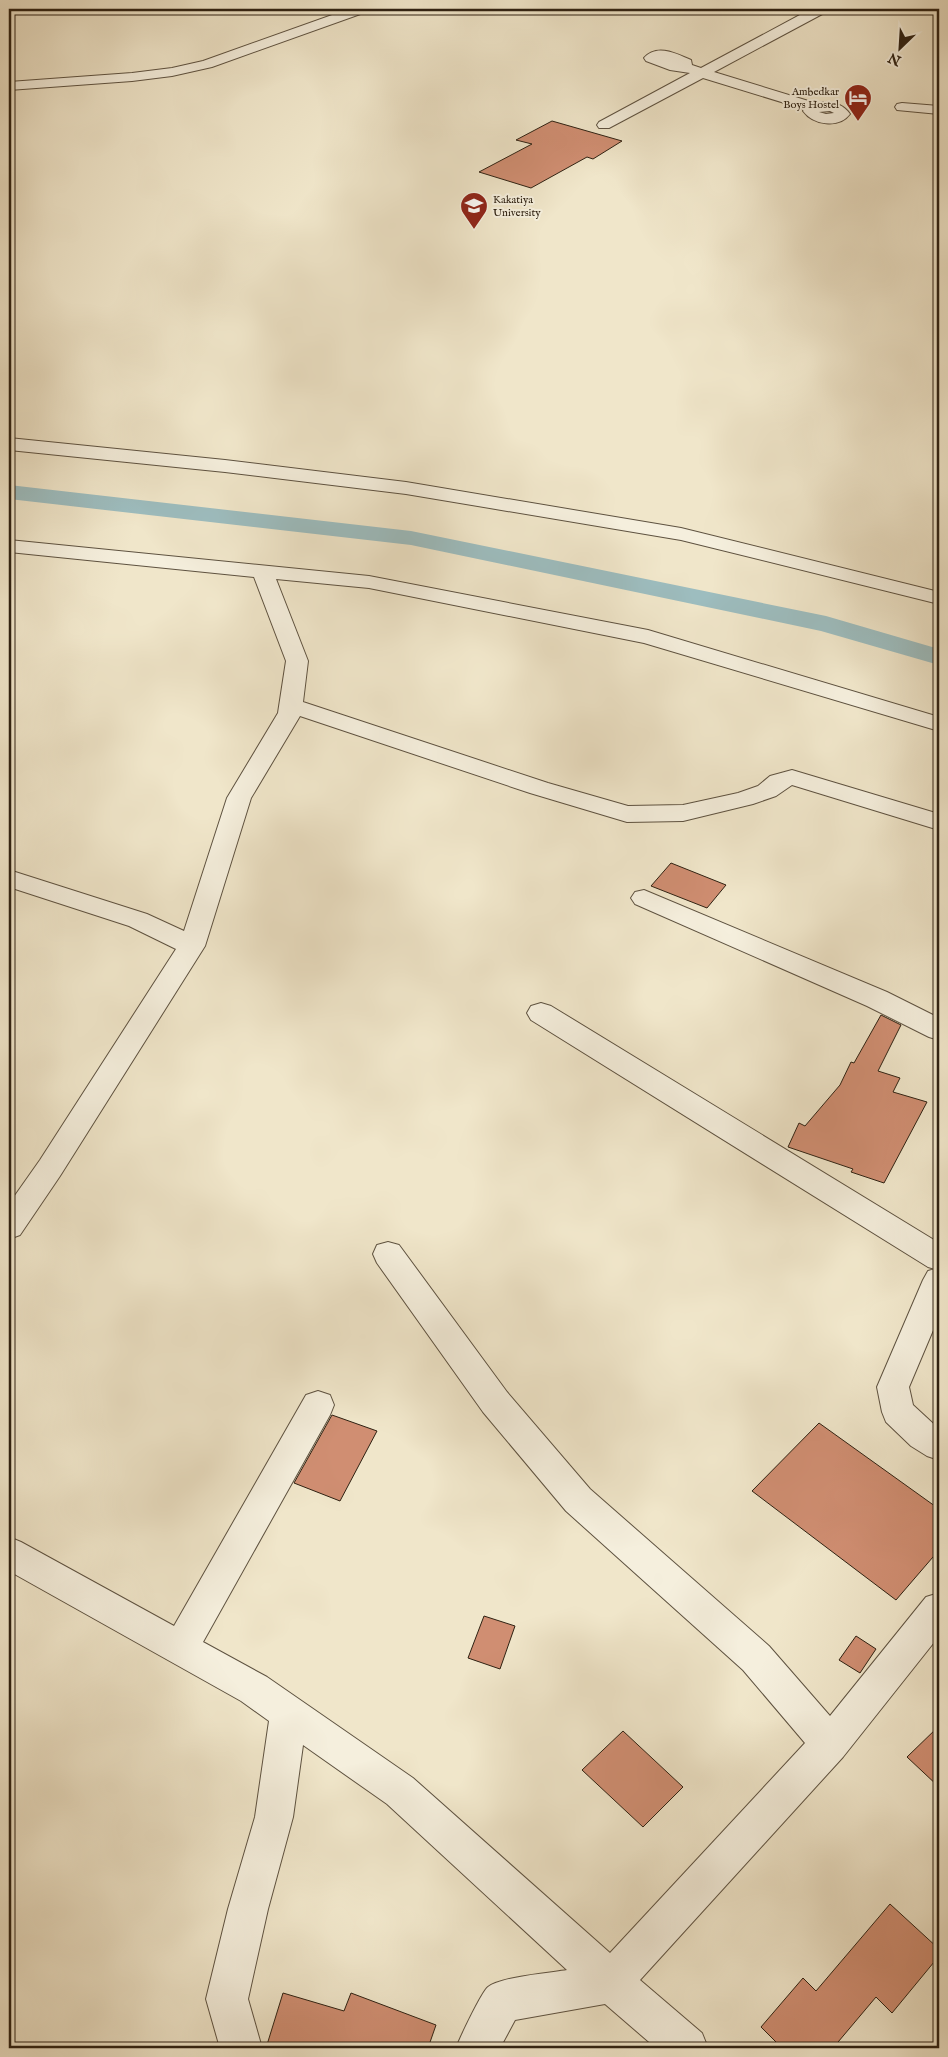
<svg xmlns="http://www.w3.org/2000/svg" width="948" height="2057" font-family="'IM FELL English',serif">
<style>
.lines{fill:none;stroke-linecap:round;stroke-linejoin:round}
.canal{fill:#9dbdbf;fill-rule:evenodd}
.building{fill:#d08e72;stroke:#2e2112}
.minor-casing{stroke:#5e5240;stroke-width:2}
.minor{fill:#f5efdd;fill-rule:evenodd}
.labels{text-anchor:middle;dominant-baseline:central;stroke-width:4;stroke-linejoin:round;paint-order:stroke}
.far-poi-label{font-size:11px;fill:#2e2112;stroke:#f5efdd;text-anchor:end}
</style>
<rect width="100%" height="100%" fill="#f0e6ca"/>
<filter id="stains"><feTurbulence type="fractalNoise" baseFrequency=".004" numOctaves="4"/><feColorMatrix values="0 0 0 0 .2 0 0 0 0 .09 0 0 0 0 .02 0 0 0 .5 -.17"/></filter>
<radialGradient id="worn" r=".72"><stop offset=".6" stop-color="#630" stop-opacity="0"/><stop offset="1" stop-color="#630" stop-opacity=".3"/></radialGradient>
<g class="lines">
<!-- canal -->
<polygon class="canal" points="9,485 411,531 826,616 939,649 939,665 821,631 411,545 9,499"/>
</g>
<!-- building -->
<g class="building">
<polygon points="552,121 622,141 593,159 587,157 531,188 479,172 532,144 516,140"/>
<polygon points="671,863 726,885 707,908 651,886"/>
<polygon points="881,1015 901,1025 878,1071 900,1078 893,1092 927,1102 884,1183 851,1172 853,1169 788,1147 799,1123 805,1126 840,1085 851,1062 854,1063"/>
<polygon points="332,1415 377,1431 340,1501 294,1483"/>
<polygon points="819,1423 939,1509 939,1550 896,1600 752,1491"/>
<polygon points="484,1616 515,1626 500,1669 468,1658"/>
<polygon points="856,1636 876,1649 860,1673 839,1660"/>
<polygon points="939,1726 939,1787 907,1757"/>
<polygon points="623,1731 683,1787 643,1827 582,1770"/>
<polygon points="890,1904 939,1949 939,1956 892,2013 876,1997 833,2048 782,2048 761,2027 803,1978 816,1991"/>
<polygon points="283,1993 344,2011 351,1993 436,2025 428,2048 266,2048"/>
</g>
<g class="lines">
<defs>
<g id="minor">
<polygon points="349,9 368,9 366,12 212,67 172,76 132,81 9,90 9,82 132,73 172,68 203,61"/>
<path d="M811,9H828L826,12L714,72L815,103C828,101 842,102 850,114C839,129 813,125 803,111L804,109L703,78L609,128H599L597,125L599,122L690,73L670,70L646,61L644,58C657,43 677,54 691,60L692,65L701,68ZM830,111L834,113L826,114L819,112Z"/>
<polygon points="902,103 939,106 939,114 897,110 895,107 897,104"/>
<polygon points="9,438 225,460 406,482 681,528 939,592 939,604 681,540 406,494 225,472 9,450"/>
<polygon points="9,540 369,576 648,630 939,717 939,731 644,643 369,588 276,579 308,661 303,702 548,783 628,806 683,805 738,793 758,786 770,776 792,770 939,814 939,830 792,785 776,796 753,804 683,821 627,822 530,793 300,716 251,798 205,946 60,1176 20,1235 9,1239 9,1204 40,1160 176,949 129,926 9,887 9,870 147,914 184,931 227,798 278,713 286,661 254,577 9,552"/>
<polygon points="644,890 887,992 939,1018 939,1040 929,1037 867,1006 635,904 631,898 635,892"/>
<polygon points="541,1003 551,1006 939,1243 939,1316 909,1387 913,1405 939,1429 939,1460 927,1456 911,1446 886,1422 882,1412 877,1387 923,1280 928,1271 935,1269 928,1267 531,1020 527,1013 531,1006"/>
<path d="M388,1242L399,1245L507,1392L590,1489L769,1646L830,1716L926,1597L939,1593V1636L843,1757L640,1980L702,2033L708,2048H656L605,2004L515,2020L500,2048H456C460,2038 481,1993 488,1987C501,1977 549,1973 567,1970L387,1804L303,1745L293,1817L268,1909L248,1999L262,2048H220L206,1999L228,1909L255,1817L269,1721L241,1701L9,1571V1537L21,1542L174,1626L306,1395L318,1391L330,1395L334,1405L330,1415L203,1642L267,1677L413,1778L610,1953L805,1743L743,1670L566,1511L483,1412L377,1263L373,1254L377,1245Z"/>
</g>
</defs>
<!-- minor casing -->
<use href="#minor" class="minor-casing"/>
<!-- minor -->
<use href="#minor" class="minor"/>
</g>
<!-- icons -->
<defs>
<symbol id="hotel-pin" viewBox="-11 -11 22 30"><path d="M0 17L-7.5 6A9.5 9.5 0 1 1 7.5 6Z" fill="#8f2418" stroke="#f5efdd"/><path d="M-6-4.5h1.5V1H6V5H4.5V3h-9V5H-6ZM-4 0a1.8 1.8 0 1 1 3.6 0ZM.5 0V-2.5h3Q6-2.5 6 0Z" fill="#fff"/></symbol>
<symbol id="university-pin" viewBox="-11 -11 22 30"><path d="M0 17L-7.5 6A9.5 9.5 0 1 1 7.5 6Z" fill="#8f2418" stroke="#f5efdd"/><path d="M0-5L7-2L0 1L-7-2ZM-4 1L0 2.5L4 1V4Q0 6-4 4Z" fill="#fff"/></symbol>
</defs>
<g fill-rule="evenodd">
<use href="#hotel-pin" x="842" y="82" width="32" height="43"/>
<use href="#university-pin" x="458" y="190" width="32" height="43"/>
</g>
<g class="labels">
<!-- far-poi labels -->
<g class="far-poi-label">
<text x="839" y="92">Ambedkar<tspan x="839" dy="13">Boys Hostel</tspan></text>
<text x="493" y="200" text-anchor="start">Kakatiya<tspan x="493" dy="13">University</tspan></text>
</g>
</g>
<!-- margin -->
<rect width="948" height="2057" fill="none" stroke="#f0e6ca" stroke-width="30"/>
<rect x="10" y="10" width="928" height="2037" fill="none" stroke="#2e2112" stroke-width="2.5"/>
<rect x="15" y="15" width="918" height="2027" fill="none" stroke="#2e2112"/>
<!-- north arrow -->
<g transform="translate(900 48) rotate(205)" stroke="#f5efdd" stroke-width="4" paint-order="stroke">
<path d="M0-4L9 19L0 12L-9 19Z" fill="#2e2112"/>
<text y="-8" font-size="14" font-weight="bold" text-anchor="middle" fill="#2e2112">N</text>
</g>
<rect width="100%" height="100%" filter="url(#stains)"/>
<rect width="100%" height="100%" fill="url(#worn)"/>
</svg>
